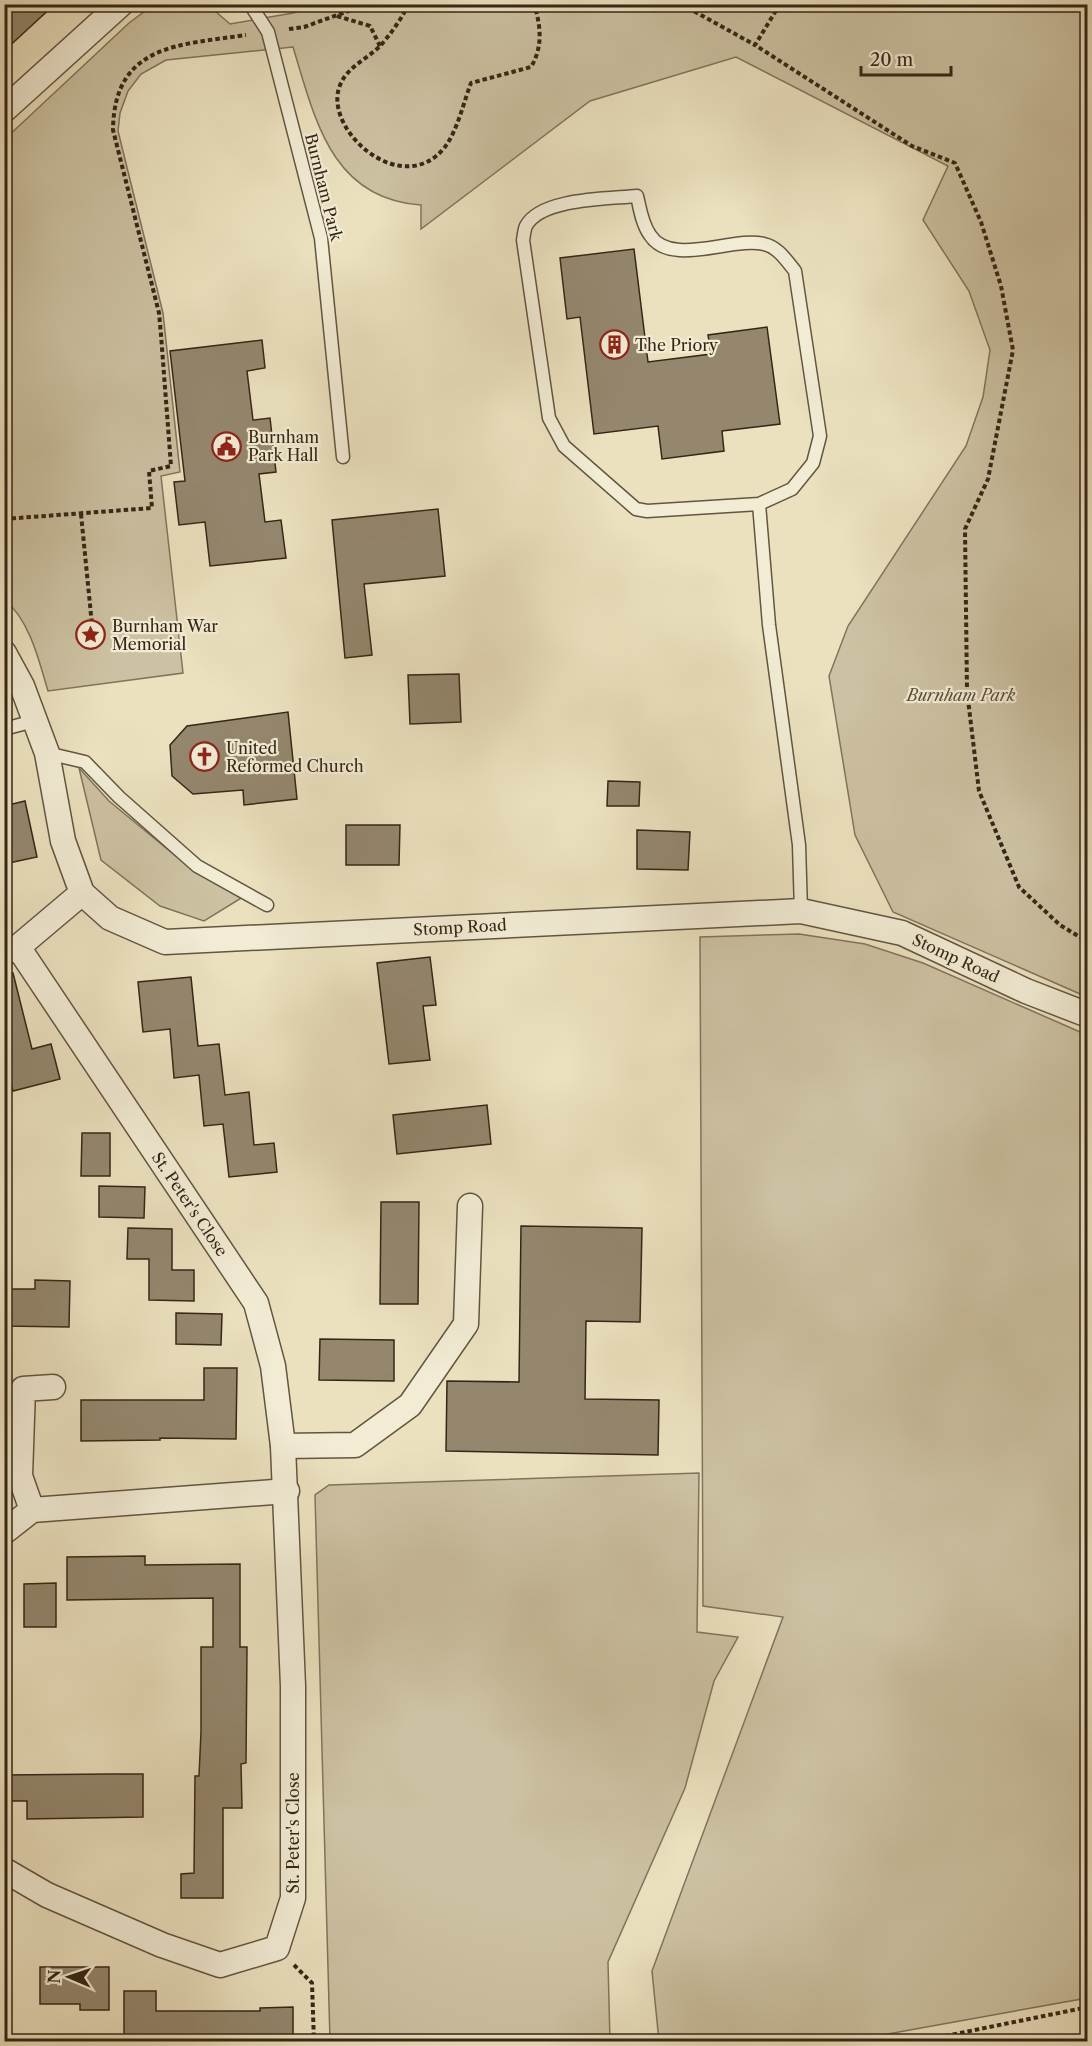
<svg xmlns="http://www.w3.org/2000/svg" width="1092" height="2046" font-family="'Libre Caslon Text',serif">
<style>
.green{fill:#ccc1a2;stroke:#81745c;stroke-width:1.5}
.building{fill:#94876e;stroke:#362616;stroke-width:1.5}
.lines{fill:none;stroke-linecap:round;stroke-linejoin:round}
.lane-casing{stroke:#635540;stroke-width:15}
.street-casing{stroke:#635540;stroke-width:27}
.path{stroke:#362616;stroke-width:4;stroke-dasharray:4.5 3;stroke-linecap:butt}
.lane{stroke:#f2ecd5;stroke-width:12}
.street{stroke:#f2ecd5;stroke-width:24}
.labels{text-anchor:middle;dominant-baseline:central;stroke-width:4.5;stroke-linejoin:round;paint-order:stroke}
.street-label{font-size:16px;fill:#362616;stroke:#f2ecd5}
.poi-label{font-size:16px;fill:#362616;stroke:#f2ecd5;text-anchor:start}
.park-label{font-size:16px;font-style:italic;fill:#5c4d39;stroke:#f2ecd5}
</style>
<rect width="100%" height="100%" fill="#ebe1bf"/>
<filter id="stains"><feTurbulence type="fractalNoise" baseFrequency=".00333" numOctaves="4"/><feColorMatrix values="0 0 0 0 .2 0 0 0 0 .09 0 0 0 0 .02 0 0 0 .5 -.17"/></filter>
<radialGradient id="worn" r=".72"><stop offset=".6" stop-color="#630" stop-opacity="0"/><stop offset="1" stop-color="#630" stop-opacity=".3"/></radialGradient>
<!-- green -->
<g class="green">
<path d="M322,4L1087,5V997L893,912L855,835L829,676L848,626L966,446L983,397L990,350L969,291L923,220L948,166L736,57L590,101L421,229V205C331,199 315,119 293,47L166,60L141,74L128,91L120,113L118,131L163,313L180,472L161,476L183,673L48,691C39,661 30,621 5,600V139L129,23L153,5H208L230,24L293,13Z"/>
<polygon points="79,768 109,801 176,856 251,892 204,921 160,906 101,860"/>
<polygon points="799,934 865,944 923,963 1087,1035 1087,1998 849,2041 659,2041 652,1971 783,1617 703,1606 700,937"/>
<polygon points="699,1473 697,1632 738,1637 714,1681 685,1788 608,1962 610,2041 330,2041 315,1495 329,1485"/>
</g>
<!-- building -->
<g class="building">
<polygon points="4,4 55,4 4,51"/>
<polygon points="634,249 648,362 711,354 708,335 767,327 780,424 722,431 724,451 662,459 658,426 594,434 580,317 567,319 560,258"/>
<polygon points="262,340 265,368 247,371 253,420 270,418 276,472 259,474 265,522 281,520 286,558 210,566 205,522 179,525 174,482 185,481 170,351"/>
<polygon points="438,509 445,576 364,584 372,655 345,658 332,520"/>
<polygon points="459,674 461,722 410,724 408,675"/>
<polygon points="288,712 297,799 244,805 243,790 193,794 172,776 170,745 187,726"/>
<polygon points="608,781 640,782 639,806 607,806"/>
<polygon points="25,801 37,857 4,864 4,806"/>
<polygon points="346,825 400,825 399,865 346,865"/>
<polygon points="637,830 690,832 688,870 637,869"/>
<polygon points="430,957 436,1005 423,1006 430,1060 389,1064 377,963"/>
<polygon points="13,973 32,1049 51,1044 60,1079 13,1091 4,1058 4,974"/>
<polygon points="191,977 198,1046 219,1044 225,1095 249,1092 254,1145 274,1143 277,1172 229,1177 223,1124 204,1126 199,1075 174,1078 170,1029 143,1032 138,982"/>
<polygon points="487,1105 491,1144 397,1154 393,1115"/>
<polygon points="82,1133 110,1133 110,1176 81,1176"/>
<polygon points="99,1186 145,1187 144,1218 99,1217"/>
<polygon points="381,1202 419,1202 418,1304 380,1304"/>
<polygon points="521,1226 642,1228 640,1322 586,1321 585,1399 659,1400 658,1455 446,1451 447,1381 519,1382"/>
<polygon points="128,1228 172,1229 172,1270 194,1270 194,1301 149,1300 149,1259 127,1259"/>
<polygon points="35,1280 70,1281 69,1327 4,1326 4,1289 35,1289"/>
<polygon points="176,1313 222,1314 221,1345 176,1344"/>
<polygon points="320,1339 394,1340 394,1381 319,1380"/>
<polygon points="204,1368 237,1368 236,1439 160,1438 160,1440 81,1441 81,1400 204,1400"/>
<polygon points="145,1556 145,1565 240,1564 240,1647 247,1647 246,1763 241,1764 242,1808 223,1808 223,1898 181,1898 181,1874 194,1873 195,1776 199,1776 201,1732 201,1647 213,1647 213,1598 67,1600 67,1557"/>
<polygon points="56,1583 56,1627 24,1627 24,1584"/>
<polygon points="111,1774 143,1774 143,1817 27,1819 27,1801 4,1801 4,1775"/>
<polygon points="40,1967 109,1967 109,2010 80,2010 80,2004 40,2004"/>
<polygon points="124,1991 156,1991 156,2011 260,2011 260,2008 293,2007 293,2042 169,2042 169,2035 124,2035"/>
</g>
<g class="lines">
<defs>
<g id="lane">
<polyline points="250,4 268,32 321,238 343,457"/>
<path d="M759,504L647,511L636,509L564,446L549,418L523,240C524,236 524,230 526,226C541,198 608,199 637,196C640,209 642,224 650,235C671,268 733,236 764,244C778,247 786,260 795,271L820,436L813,463L792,489L759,504L769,625L799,845L801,911"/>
<polyline points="4,729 34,721"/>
<polyline points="47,753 85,762 119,797 197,866 267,905"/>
</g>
<g id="street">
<polyline points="4,110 121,4"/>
<polyline points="4,653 22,686 47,753 63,841 82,893 110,918 165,942 801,911 902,933 1026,991 1088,1015"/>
<polyline points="4,953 18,947 82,893"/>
<polyline points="283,1446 355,1445 410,1405 466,1324 470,1206"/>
<polyline points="32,1510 20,1476 23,1389 53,1387"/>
<polyline points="4,1532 32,1510 287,1491"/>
<polyline points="4,1870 47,1895 162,1945 220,1965 277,1948 293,1898 293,1686 283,1446 273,1366 256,1303 18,947"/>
</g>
</defs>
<!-- lane casing -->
<use href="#lane" class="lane-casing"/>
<!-- street casing -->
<use href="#street" class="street-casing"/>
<!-- path -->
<g class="path">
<path d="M409,4C401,19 391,34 380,46C366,60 345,68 339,88C325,132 403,200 445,147C458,129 463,104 471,83L531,67C543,47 541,26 534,4"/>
<polyline points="681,4 755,45"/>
<polyline points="780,4 755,45 912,146 955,163 981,222 1001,286 1013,350 988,479 965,529 967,691 979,791 1019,887 1060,925 1088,942"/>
<polyline points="337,16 370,26 380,46"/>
<polyline points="289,29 304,27 368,4"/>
<polyline points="81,514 92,625"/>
<path d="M4,519L152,508L149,471L171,466L161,335L159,313L113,130C114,44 179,45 246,35"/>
<polyline points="294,1965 312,1983 314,2042"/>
<polyline points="916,2042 1088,2007"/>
</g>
<!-- lane -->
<use href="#lane" class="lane"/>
<!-- street -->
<use href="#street" class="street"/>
</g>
<!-- icons -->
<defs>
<symbol id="building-ring" viewBox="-11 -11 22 22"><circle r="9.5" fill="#f2ecd5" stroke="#8f2418" stroke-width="1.5"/><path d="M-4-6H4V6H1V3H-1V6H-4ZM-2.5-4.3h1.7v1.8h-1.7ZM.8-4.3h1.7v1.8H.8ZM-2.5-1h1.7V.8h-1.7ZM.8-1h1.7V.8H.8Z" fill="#8f2418"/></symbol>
<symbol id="civic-ring" viewBox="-11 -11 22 22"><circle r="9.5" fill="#f2ecd5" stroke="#8f2418" stroke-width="1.5"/><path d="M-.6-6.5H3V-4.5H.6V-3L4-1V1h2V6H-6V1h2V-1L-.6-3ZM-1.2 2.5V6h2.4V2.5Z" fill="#8f2418"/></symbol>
<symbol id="sight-ring" viewBox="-11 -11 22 22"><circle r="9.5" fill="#f2ecd5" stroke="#8f2418" stroke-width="1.5"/><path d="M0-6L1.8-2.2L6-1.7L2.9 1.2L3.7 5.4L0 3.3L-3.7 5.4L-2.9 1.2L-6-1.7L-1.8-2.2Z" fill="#8f2418"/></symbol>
<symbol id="church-ring" viewBox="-11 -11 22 22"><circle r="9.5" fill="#f2ecd5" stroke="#8f2418" stroke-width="1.5"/><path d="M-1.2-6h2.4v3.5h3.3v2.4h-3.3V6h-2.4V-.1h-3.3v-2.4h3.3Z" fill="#8f2418"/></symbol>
</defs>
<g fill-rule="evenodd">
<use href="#building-ring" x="598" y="328" width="33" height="33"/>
<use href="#civic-ring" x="210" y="430" width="33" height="33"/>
<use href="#sight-ring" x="74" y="618" width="33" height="33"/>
<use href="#church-ring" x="188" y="740" width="33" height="33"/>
</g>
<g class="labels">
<!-- street labels -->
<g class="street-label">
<text transform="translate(324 187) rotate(76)">Burnham Park</text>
<text transform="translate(460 927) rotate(-3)">Stomp Road</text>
<text transform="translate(956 958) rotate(25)">Stomp Road</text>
<text transform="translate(190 1204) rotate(56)">St. Peter's Close</text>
<text transform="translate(293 1833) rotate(-90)">St. Peter's Close</text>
</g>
<!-- poi labels -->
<g class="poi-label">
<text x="635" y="345">The Priory</text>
<text x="248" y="437">Burnham<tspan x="248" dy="18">Park Hall</tspan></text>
<text x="112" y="626">Burnham War<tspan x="112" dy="18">Memorial</tspan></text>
<text x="226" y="748">United<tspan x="226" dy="18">Reformed Church</tspan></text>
</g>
<!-- park labels -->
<g class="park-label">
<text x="961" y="695">Burnham Park</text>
</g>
</g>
<!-- margin -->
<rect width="1092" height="2046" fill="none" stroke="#ebe1bf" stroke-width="24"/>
<rect x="6" y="6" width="1080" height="2034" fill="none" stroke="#362616" stroke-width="3"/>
<rect x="12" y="12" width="1068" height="2022" fill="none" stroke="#362616" stroke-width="1.5"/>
<!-- north arrow -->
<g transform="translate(69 1977) rotate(272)" stroke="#f2ecd5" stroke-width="4.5" paint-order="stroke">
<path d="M0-4.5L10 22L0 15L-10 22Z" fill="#362616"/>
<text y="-9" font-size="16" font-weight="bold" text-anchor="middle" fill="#362616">N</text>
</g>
<!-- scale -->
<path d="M861 66v9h90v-9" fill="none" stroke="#362616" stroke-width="3"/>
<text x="870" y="66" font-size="18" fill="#362616" stroke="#f2ecd5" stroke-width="4.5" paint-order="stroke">20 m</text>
<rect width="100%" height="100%" filter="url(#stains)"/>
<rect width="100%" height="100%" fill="url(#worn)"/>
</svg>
